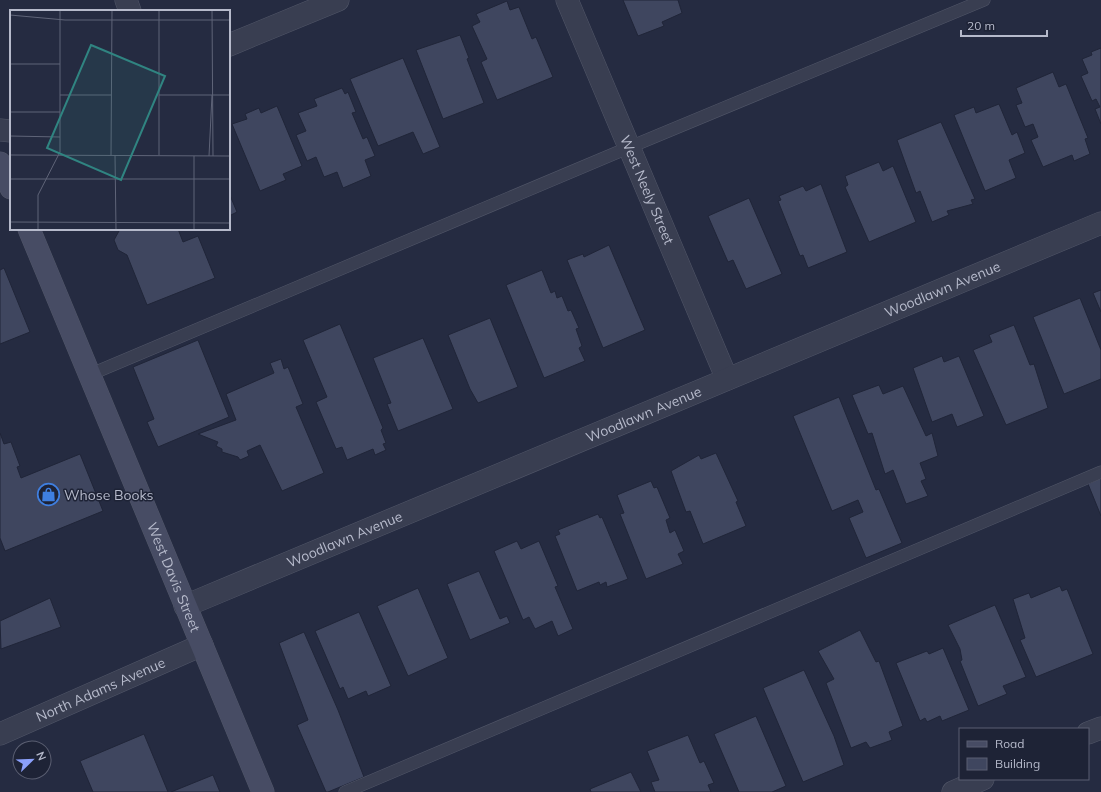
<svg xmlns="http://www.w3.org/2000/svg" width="1101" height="792" font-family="Mulish,sans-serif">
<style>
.building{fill:#3f465f;stroke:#202538}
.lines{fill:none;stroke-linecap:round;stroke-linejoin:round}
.service-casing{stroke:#515668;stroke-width:13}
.minor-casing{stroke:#515668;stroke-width:23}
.secondary-casing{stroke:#515668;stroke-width:23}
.service{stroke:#393e51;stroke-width:12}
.minor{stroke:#393e51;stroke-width:22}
.secondary{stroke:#474c64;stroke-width:22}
.labels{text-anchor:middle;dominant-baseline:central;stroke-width:3;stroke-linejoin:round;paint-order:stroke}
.street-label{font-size:14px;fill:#b6bacb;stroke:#1e2336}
.poi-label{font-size:14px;fill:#b6bacb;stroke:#1e2336;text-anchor:start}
.inset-road{fill:none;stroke:#5f6478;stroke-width:1}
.view{fill:#308481;fill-opacity:0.15;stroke:#308481;stroke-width:2}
.inset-edge{fill:none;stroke:#b6bacb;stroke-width:2}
</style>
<rect width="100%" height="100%" fill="#252b41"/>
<!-- building -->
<g class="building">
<polygon points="623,0 678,0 682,13 662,22 664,26 638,36"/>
<polygon points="507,1 510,10 519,7 532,39 536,37 553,77 497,100 481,62 487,59 472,26 480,22 476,14"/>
<polygon points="460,35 469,58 467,59 484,103 443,119 416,50"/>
<polygon points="1101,48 1101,124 1095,109 1100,107 1096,99 1092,101 1081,76 1088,73 1082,59 1092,55 1091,52"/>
<polygon points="403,58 440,147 423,154 413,132 378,146 350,79"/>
<polygon points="1053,72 1059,87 1066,84 1088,138 1085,139 1090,154 1074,161 1072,155 1043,167 1031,140 1038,137 1033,124 1025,127 1016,105 1022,103 1016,88"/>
<polygon points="342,88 345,94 348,92 356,112 352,113 363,139 367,137 375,156 365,160 371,176 343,188 337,172 324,177 316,157 307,161 296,135 306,131 298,113 317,106 314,99"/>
<polygon points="999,104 1012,135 1017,132 1025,153 1009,160 1016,178 985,191 954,115 974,107 976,113"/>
<polygon points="277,106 302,166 283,174 286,180 260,191 232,124 247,119 245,114 259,108 261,113"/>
<polygon points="941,122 975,199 971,200 973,204 947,211 949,215 932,222 920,191 916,193 897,140"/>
<polygon points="879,162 883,171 893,166 916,222 869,242 845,187 848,185 845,176"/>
<polygon points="821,184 847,252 808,268 803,255 800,256 778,201 781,200 779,196 803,186 806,191"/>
<polygon points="229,193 237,212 229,216"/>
<polygon points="749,198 782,274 746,289 733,260 728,262 708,216"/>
<polygon points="118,229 178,229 183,242 198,236 215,278 147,305 127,255 118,250 114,240 119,231"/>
<polygon points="609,245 645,330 603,348 567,260 583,254 584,257"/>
<polygon points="4,268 30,332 0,344 0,270"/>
<polygon points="542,270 551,293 555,291 557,298 562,296 568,311 571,310 579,328 576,329 582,346 579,348 585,361 544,378 506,285"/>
<polygon points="1101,290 1101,312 1093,293"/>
<polygon points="1080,298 1101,350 1101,379 1064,394 1033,317"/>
<polygon points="490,318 518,387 478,403 470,389 448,335"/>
<polygon points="340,324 383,428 381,430 386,443 383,444 386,450 375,455 373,449 347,460 342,447 336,449 316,402 327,397 303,340"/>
<polygon points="1014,325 1030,365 1034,364 1048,408 1006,425 973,350 992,342 989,335"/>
<polygon points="423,338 453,409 398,431 387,404 391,403 373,358"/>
<polygon points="198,340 229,417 158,447 147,422 154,419 133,367"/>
<polygon points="942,356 944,362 959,356 984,416 957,427 952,414 932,422 913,368"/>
<polygon points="281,359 284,369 288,367 303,404 296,407 324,473 282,491 260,445 247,451 249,456 240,460 238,457 222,452 222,449 216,446 218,442 198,434 236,420 226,394 274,373 270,363"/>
<polygon points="879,385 883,394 903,386 926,436 932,433 938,456 920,463 926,479 921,481 928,496 906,504 893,470 885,474 872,433 868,434 852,395"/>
<polygon points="839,397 876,490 879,489 902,543 866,558 849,518 863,512 858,500 832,511 793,416"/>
<polygon points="0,433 4,444 11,442 20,466 17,467 21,478 80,454 103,511 5,551 0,538"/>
<polygon points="716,453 738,501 736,502 746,526 703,544 690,511 686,512 671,471 699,455 701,459"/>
<polygon points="1101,478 1101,516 1088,484"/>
<polygon points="651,481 654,488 657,487 670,518 666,520 670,533 675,530 684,551 678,554 683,564 646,579 620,514 624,513 617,495"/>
<polygon points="598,514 600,518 602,517 628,579 607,587 606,582 600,585 599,582 577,591 555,536 560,534 558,530"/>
<polygon points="517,541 521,549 539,541 558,586 555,587 573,629 558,636 552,621 535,629 529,617 523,620 494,551"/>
<polygon points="479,571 500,619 507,616 510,623 470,640 447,584"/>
<polygon points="1060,586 1062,591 1067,589 1093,654 1036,677 1020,640 1025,638 1013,599 1029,593 1031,598"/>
<polygon points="418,588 448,658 408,676 377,606"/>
<polygon points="50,598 61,627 1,649 0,621"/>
<polygon points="995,605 1026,677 1003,686 1007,694 978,706 960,661 962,660 960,649 948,625"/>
<polygon points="359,612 391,686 368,696 366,691 348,699 343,687 340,689 315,631"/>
<polygon points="860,630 876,662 879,661 903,726 889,732 892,740 870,748 866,742 851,748 826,683 834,679 818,651"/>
<polygon points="304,632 338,710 364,777 328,792 326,792 297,725 308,720 279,643"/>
<polygon points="943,648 969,710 942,721 940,716 927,722 925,718 920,721 896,663 927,651 929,654"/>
<polygon points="804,670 834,736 844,765 803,782 763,688"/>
<polygon points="756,716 786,786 772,792 739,792 714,734"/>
<polygon points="144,734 168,792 93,792 80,761"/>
<polygon points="688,735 700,763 704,761 714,783 708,785 711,792 655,792 651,782 659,780 647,751"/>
<polygon points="631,772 641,792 591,792 590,789"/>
<polygon points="213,775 220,792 171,792"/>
</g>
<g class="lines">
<defs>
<g id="service">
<polyline points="89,375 630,147 984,0"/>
<polyline points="345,792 1101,472"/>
</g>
<g id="minor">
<polyline points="126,0 130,11"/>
<path id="s1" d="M567,0L727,379"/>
<polyline points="229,45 338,0"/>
<polyline points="0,130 11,131"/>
<path id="s2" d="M185,606L1101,223"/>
<polyline points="1088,733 1101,728"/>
<path id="s3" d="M0,734L202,645"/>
<polyline points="953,792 983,779"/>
</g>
<g id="secondary">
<polyline points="0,163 11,188"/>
<path id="s4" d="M29,229L263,792"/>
</g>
</defs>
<!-- service casing -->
<use href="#service" class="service-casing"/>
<!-- minor casing -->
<use href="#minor" class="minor-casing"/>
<!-- secondary casing -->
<use href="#secondary" class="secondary-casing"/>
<!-- service -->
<use href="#service" class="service"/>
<!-- minor -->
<use href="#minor" class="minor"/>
<!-- secondary -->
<use href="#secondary" class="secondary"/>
</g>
<!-- icons -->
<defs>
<symbol id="shop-ring" viewBox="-11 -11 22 22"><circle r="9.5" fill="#1e2336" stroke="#3f7fe0" stroke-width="1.5"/><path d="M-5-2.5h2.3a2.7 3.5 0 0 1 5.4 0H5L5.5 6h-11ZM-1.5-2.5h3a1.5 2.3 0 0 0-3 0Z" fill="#3f7fe0"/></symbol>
</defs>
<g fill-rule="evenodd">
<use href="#shop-ring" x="36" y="482" width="25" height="25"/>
</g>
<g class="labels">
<!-- street labels -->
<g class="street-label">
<text stroke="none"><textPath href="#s1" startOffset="206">West Neely Street</textPath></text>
<text stroke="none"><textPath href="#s2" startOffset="821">Woodlawn Avenue</textPath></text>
<text stroke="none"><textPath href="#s2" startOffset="497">Woodlawn Avenue</textPath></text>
<text stroke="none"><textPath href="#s2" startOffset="173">Woodlawn Avenue</textPath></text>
<text stroke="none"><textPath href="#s4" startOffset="377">West Davis Street</textPath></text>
<text stroke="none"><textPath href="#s3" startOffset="110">North Adams Avenue</textPath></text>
</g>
<!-- poi labels -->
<g class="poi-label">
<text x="64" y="495">Whose Books</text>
</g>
</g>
<!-- overview -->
<g transform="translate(10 10)">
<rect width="220" height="220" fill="#252b41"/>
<path class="inset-road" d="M149,0V145M202,0L203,146M0,5L55,10H220M0,54H50M50,85H101M149,85H220M0,102H50M0,126L50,127M0,145L220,146M101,145L102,0M105,145L106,220M184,146V220M199,146L202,85M0,169H220M0,212L220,213M28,220V185L50,142V0"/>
<path class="view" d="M81,35L155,66L111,170L37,138Z"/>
<rect width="220" height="220" class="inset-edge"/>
</g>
<!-- legend -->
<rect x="959" y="728" width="130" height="52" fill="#1e2336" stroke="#5b5f72"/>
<rect x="967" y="741" width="20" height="6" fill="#474c64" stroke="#5b5f72"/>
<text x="995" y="748" font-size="12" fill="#b6bacb">Road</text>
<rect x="967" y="758" width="20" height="12" fill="#3f465f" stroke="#5b5f72"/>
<text x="995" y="768" font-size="12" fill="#b6bacb">Building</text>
<!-- north arrow -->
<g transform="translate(32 760) rotate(67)"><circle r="19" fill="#1e2336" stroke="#5b5f72"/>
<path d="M0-3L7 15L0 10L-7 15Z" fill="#8ba0fb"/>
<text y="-6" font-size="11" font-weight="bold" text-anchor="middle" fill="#b6bacb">N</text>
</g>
<!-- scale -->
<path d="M961 30v6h86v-6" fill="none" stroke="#b6bacb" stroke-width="2"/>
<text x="967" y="30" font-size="12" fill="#b6bacb" stroke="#1e2336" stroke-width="3" paint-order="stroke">20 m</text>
</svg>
